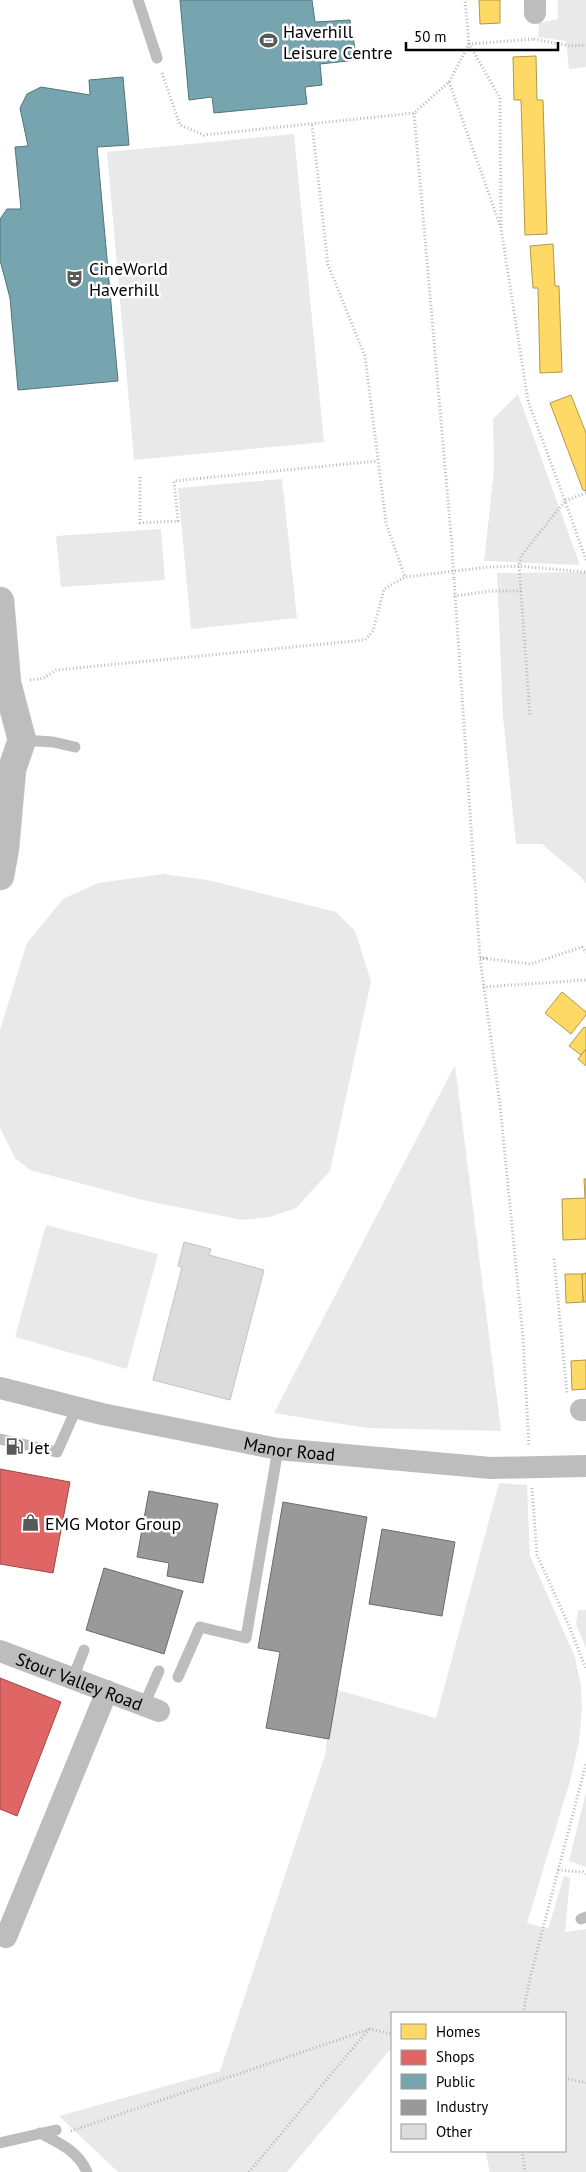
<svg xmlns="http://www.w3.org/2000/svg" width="586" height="2172" font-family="'PT Sans',sans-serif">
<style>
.green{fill:#e9e9e9}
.homes{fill:#ffd966;stroke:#b29847}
.shops{fill:#e06666;stroke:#9d4747}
.public{fill:#76a5af;stroke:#53747a}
.industry{fill:#999;stroke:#6b6b6b}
.building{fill:#dcdcdc;stroke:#c4c4c4}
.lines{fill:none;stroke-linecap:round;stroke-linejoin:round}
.primary-casing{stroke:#dbdbdb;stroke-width:29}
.path{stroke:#b8b8b8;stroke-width:3;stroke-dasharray:1 2.5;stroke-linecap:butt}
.lane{stroke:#bdbdbd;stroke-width:11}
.street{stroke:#bdbdbd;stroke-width:22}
.primary{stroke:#bdbdbd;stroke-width:28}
.path-bridge{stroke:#b8b8b8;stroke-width:3;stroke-dasharray:1 2.5;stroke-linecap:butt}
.labels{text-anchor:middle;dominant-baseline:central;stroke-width:5;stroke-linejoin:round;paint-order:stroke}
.poi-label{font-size:18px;fill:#000;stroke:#fff;text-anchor:start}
.street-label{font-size:18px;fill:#000;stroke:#fff}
</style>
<rect width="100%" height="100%" fill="#fff"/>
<!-- green -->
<g class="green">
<polygon points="558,0 586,0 586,67 569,69 566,41 538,37 539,23 558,19"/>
<polygon points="294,134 324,442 134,460 107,152"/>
<polygon points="518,394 580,565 484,561 494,470 493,419"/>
<polygon points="282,479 297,618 191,629 178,488"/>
<polygon points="161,529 165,580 61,587 56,536"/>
<polygon points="586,572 586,884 581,877 542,844 516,844 503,716 497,573"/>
<polygon points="163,874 208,880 336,912 355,931 371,981 330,1171 296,1208 270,1217 242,1220 147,1201 30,1170 15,1158 0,1128 0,1030 27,943 63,899 98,883"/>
<polygon points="455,1065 501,1431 367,1428 274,1413"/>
<polygon points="46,1225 158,1254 127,1369 15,1337"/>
<polygon points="499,1483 527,1485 530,1556 575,1657 581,1686 582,1709 579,1742 570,1781 527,1923 548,1929 564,1876 570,1878 565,1932 586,1929 586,2172 490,2172 485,2151 565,2151 565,2013 392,2013 392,2051 389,2051 287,2172 118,2172 59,2116 220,2071 325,1755 334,1689 436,1718"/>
<polygon points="578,1610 586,1610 586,1648 576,1624"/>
<polygon points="586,1792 586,1867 569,1861"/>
</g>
<!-- homes -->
<g class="homes">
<polygon points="479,0 500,0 500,23 480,24"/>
<polygon points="536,56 537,100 543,100 547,234 525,235 521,100 514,100 513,57"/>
<polygon points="553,244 555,286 559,286 562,372 540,373 538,288 533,288 530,246"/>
<polygon points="571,395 586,433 586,491 583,490 550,403"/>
<polygon points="562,992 586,1012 586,1015 571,1034 545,1013"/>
<polygon points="584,1027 586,1028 586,1049 581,1055 569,1046"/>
<polygon points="586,1049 586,1066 578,1059"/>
<polygon points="584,1179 586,1179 586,1239 563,1240 562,1199 585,1198"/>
<polygon points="586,1273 586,1302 583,1302 582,1274"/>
<polygon points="565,1274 582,1274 583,1302 566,1303"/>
<polygon points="586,1360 586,1389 572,1390 571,1361"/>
</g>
<!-- shops -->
<g class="shops">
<polygon points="0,1469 70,1482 53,1573 0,1564"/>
<polygon points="0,1678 61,1702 17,1816 0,1809"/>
</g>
<!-- public -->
<g class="public">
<polygon points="180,0 312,0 315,22 350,20 357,60 320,64 322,85 305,87 307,104 214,113 212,97 189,100"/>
<polygon points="123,77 129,145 97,147 118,381 18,390 10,298 0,260 0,219 7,209 21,209 15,147 28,146 20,108 27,94 41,87 90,95 89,80"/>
</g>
<!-- industry -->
<g class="industry">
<polygon points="149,1491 218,1504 203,1583 167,1576 169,1563 137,1557"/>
<polygon points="283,1502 367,1517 329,1739 266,1728 280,1652 258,1648"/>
<polygon points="382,1529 455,1542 442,1616 369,1604"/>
<polygon points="104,1568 183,1591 164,1654 86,1630"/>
</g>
<!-- building -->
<polygon class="building" points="184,1242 211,1249 209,1255 264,1270 230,1400 153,1380 182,1267 178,1266"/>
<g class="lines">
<defs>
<polyline id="primary" points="0,601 7,683 22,740 12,769 5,848 0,876"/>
</defs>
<!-- primary casing -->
<use href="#primary" class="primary-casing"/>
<!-- path -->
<g class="path">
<polyline points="534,39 570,46 586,45"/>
<polyline points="162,73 180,125 204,135 414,113 449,82 469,44 465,0"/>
<polyline points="449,82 501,228 528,401 565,501 521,556 519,566 530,715"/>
<polyline points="414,113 451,535"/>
<polyline points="312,125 328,265 365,356 386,523 405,577"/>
<polyline points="501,225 500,98 469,44 534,39"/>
<polyline points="140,477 140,523 178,521 174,481 377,461"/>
<polyline points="586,493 565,501 586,560"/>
<polyline points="454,579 480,958 500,1105 523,1338 529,1446"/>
<polyline points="454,596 491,591 521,591"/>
<polyline points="30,680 44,678 56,670 365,640 373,631 384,589 405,577 489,567 519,566 586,572"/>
<polyline points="487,958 480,958 531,964 582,947 586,953"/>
<polyline points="483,987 586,980"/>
<polyline points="554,1259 567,1394"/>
<polyline points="532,1488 537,1555 570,1628 586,1669"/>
<polyline points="558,1870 583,1872 586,1874"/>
<polyline points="523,2013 531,1974 586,1764"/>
<polyline points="565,2078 586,2083"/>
<polyline points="71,2131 370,2029 392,2034"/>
<polyline points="522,2151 525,2172"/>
<polyline points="249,2172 369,2029"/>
</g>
<!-- lane -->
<g class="lane">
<polyline points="138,0 157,58"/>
<polyline points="22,740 53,742 75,747"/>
<polyline points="0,1439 57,1452 77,1407"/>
<polyline points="178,1677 200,1627 246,1638 278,1449"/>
<polyline points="73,1678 84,1650"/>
<polyline points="144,1705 159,1671"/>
<polyline points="581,1919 586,1917"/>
<path d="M40,2133C59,2143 78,2151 87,2172"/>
<polyline points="0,2143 56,2130"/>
</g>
<!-- street -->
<g class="street">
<polyline points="535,13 535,0"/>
<path id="s1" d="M0,1388L102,1414L278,1449L491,1468L586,1466"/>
<polyline points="581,1410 586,1410"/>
<path id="s2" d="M0,1651L159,1711"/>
<polyline points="0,1935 6,1937 107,1691"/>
</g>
<!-- primary -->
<use href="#primary" class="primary"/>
<!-- path-bridge -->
<polyline class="path-bridge" points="451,535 454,579"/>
</g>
<!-- icons -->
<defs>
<symbol id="stadium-bare" viewBox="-9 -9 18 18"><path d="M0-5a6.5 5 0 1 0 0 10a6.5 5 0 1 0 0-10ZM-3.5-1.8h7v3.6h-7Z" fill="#595959" stroke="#fff" stroke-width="2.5" paint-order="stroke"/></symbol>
<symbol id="theatre-bare" viewBox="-9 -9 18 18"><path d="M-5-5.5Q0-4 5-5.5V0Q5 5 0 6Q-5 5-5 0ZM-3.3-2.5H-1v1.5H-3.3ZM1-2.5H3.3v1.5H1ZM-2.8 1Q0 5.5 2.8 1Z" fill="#595959" stroke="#fff" stroke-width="2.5" paint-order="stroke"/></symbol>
<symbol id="fuel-bare" viewBox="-9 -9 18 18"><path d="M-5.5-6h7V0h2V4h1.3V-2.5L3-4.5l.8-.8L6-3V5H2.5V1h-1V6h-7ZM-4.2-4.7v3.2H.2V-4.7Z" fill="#595959" stroke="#fff" stroke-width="2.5" paint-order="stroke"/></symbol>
<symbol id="shop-bare" viewBox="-9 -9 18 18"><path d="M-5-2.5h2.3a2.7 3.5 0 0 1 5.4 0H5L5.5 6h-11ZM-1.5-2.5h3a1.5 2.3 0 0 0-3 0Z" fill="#595959" stroke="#fff" stroke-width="2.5" paint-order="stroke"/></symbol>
</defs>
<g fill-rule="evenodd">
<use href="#stadium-bare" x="256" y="28" width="25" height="25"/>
<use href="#theatre-bare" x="62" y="266" width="25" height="25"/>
<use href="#fuel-bare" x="2" y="1434" width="25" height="25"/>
<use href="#shop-bare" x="18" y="1510" width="25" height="25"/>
</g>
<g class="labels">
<!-- poi labels -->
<g class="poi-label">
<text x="283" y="31">Haverhill<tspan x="283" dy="21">Leisure Centre</tspan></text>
<text x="89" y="268">CineWorld<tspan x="89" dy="21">Haverhill</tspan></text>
<text x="29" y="1447">Jet</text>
<text x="45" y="1523">EMG Motor Group</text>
</g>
<!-- street labels -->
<g class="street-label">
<text stroke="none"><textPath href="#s1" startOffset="296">Manor Road</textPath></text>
<text stroke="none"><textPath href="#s2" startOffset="85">Stour Valley Road</textPath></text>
</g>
</g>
<!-- legend -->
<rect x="391" y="2012" width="175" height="140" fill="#ffffff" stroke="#999999"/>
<rect x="401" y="2024" width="25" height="15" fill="#ffd966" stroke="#999999"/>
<text x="436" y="2037" font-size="15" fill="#000000">Homes</text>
<rect x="401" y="2050" width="25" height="15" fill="#e06666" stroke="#999999"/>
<text x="436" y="2062" font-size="15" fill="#000000">Shops</text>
<rect x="401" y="2074" width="25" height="15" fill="#76a5af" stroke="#999999"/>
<text x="436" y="2087" font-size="15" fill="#000000">Public</text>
<rect x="401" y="2100" width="25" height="15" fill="#999999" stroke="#999999"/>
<text x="436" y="2112" font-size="15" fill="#000000">Industry</text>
<rect x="401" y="2124" width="25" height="15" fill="#dcdcdc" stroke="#999999"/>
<text x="436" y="2137" font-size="15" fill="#000000">Other</text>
<!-- scale -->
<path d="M406 42v8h152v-8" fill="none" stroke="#000000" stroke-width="2.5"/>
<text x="414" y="42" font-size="15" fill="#000000" stroke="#ffffff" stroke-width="4" paint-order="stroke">50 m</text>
</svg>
